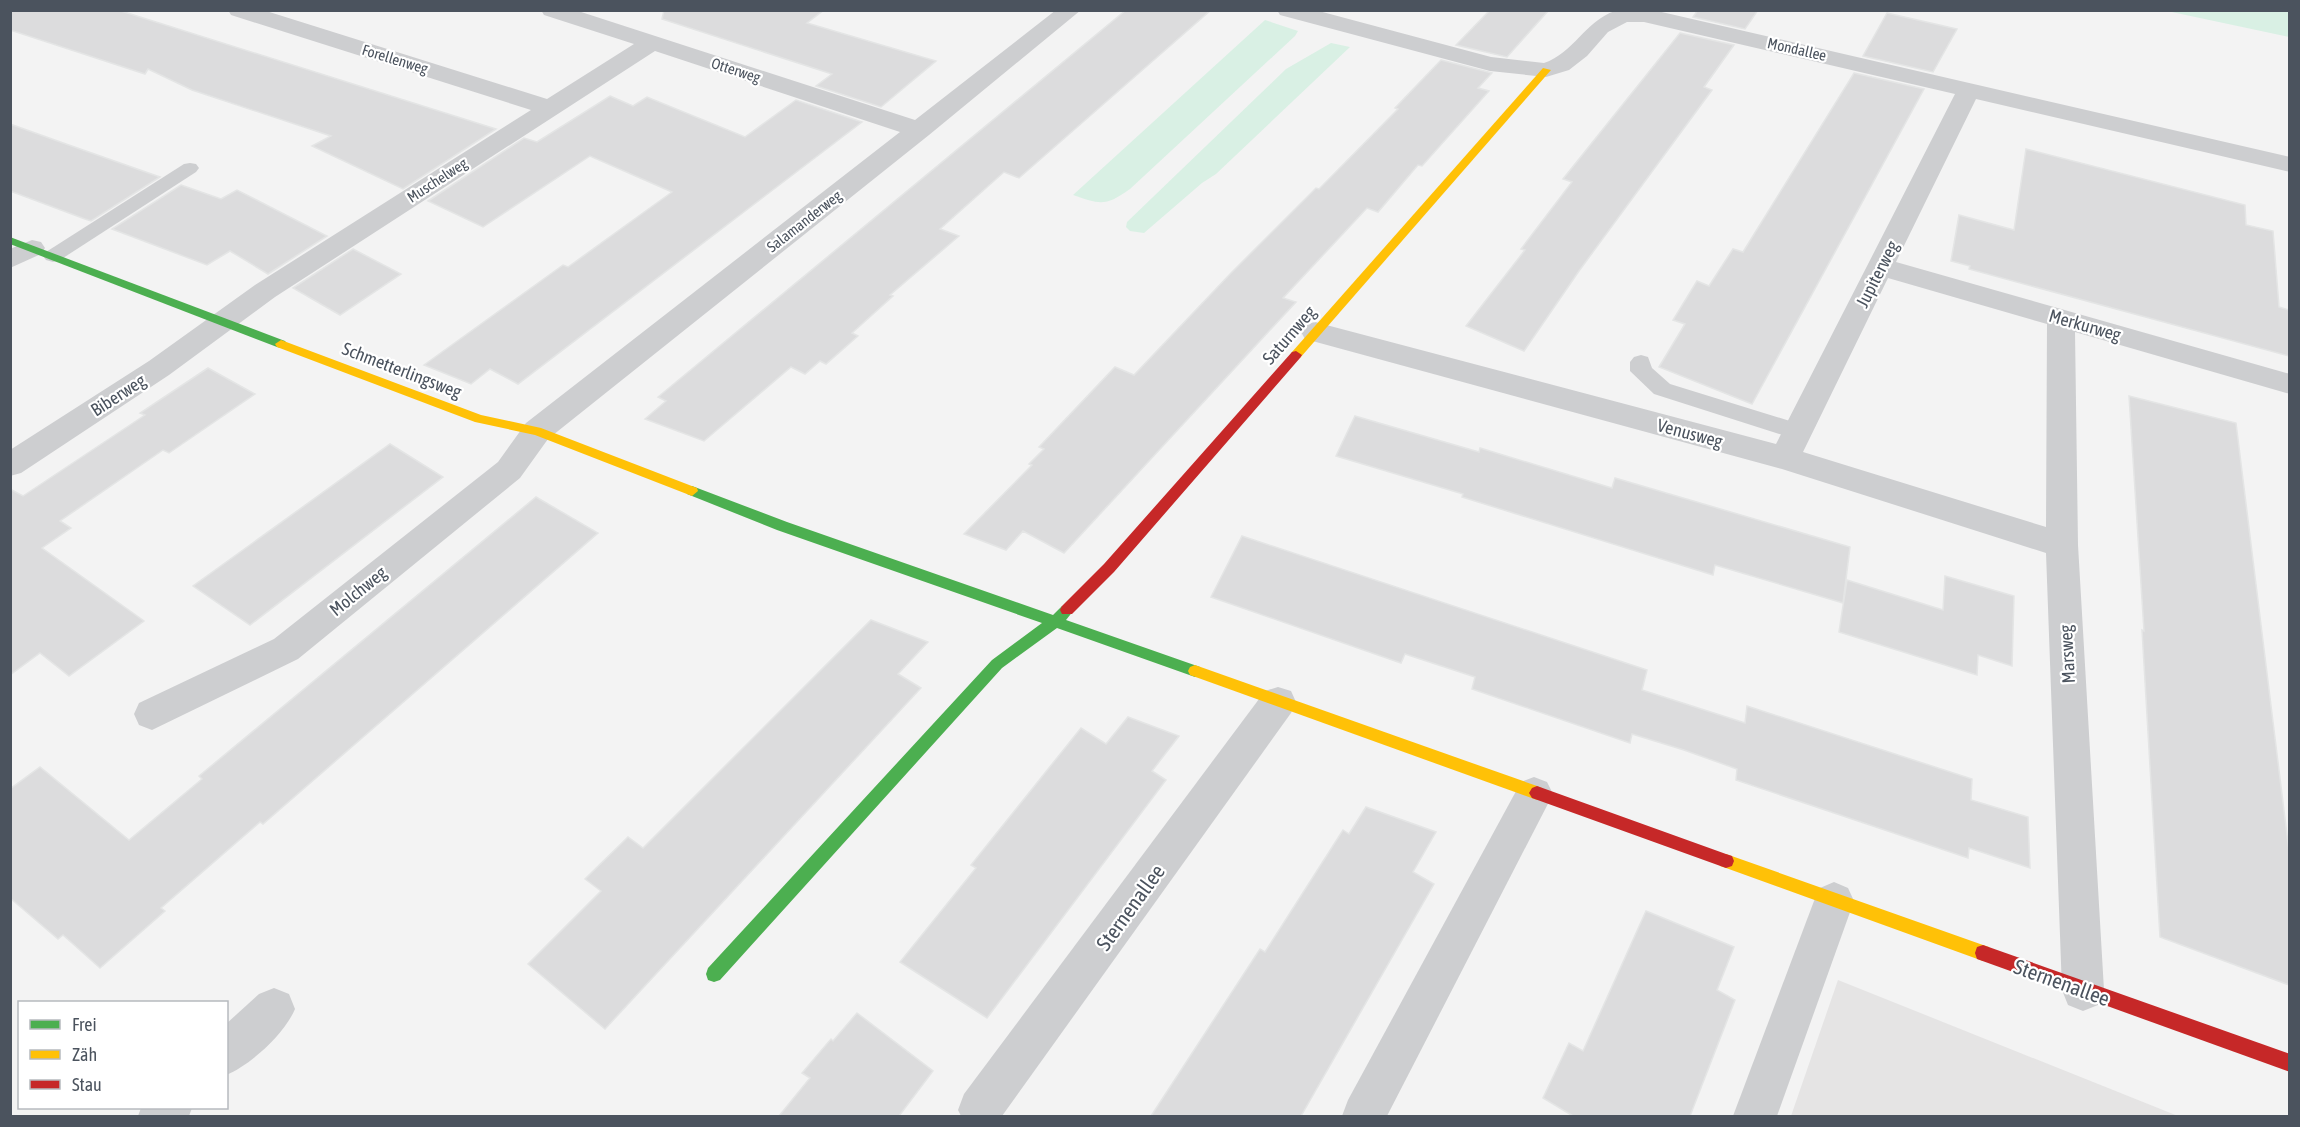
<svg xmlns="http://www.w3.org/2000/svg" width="2300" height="1127" font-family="'Asap Condensed',sans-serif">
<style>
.education{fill:#e5e4e4}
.green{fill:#d9f0e4}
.building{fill:#dcdcdd;stroke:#e4e5e5;stroke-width:1.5}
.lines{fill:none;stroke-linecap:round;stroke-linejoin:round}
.lane{fill:#cdced0;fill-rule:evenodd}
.street{fill:#cdced0;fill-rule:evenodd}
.fast{fill:#4caf50;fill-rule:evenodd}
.slow{fill:#ffc107;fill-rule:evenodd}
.jam{fill:#c62828;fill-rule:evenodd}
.labels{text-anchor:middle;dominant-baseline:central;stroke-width:4.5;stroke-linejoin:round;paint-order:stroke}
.far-street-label{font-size:15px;fill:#4b535e;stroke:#fff}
.street-label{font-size:18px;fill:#4b535e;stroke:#fff}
.near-street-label{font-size:21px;fill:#4b535e;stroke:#fff}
</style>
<rect width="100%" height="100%" fill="#f3f3f3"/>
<!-- education -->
<polygon class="education" points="1838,980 2178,1116 1791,1116"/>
<!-- green -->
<g class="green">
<polygon points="2167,11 2289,11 2289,37"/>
<path d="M1265,20L1298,31L1295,36L1130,189C1105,207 1100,204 1073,195Z"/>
<polygon points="1331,43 1350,47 1216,174 1202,183 1144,233 1130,231 1126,227 1127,222 1286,69"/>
</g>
<!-- building -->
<g class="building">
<polygon points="10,10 118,10 496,129 403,189 312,146 331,136 192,90 148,69 145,74 10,30"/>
<polygon points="664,10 824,10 807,23 936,61 881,107 816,86 832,74 662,19"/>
<polygon points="1126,10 1211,10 1019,178 1004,172 940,229 959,236 890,295 893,296 852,333 858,336 826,364 820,361 805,374 791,367 704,441 645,419 666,401 658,397"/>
<polygon points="1490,10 1549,10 1507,57 1456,45"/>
<polygon points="1698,10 1758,10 1745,29 1693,17"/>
<polygon points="1887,13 1957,29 1933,72 1863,56"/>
<polygon points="1680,33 1734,45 1704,87 1712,90 1579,271 1524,351 1466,326 1525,250 1521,249 1572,182 1563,179"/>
<polygon points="1441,60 1492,73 1478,88 1489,91 1422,166 1418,165 1378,212 1367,208 1283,298 1296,302 1064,553 1023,531 1006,550 964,534 1032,465 1029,464 1044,449 1039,447 1115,367 1134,375 1231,273 1316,188 1319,189 1398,109 1395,108"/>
<polygon points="1854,73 1924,89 1752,404 1659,367 1685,324 1673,320 1697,281 1709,286 1733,249 1743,252"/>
<polygon points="610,96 633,106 647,97 745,137 796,100 862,122 518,384 490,369 471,384 424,365 563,265 568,267 672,192 590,156 483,227 428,201 524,138 537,142"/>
<polygon points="10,124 66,144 160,177 91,221 85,219 10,191"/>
<polygon points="2026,149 2245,205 2246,225 2273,231 2279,307 2289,310 2289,356 1969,269 1970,266 1951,261 1959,215 2014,230"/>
<polygon points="181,185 221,199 237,190 327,236 268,274 230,251 207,265 112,229"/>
<polygon points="353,249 401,274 340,315 293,288"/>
<polygon points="208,368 255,394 169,453 163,450 60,521 71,528 42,548 144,621 69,676 40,653 10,675 10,489 23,496 145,415 140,413"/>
<polygon points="2129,396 2236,423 2289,851 2289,985 2160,937 2142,630 2144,631"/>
<polygon points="1355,416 1479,452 1480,448 1612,488 1615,478 1850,547 1843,603 1715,565 1713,575 1462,497 1463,494 1336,456"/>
<polygon points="390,444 443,477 250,625 193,586"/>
<polygon points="536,497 598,533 263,824 260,822 161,908 165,911 100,968 63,935 58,939 10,898 10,789 40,767 129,840 202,779 199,776"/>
<polygon points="1242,536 1647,670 1642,690 1692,706 1745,723 1747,706 1972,779 1971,800 2028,817 2030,868 1969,848 1968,858 1736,780 1737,769 1684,750 1632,734 1630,743 1472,689 1475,677 1405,654 1401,663 1211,597"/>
<polygon points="1945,576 2014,596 2012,666 1978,655 1977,675 1839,632 1847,580 1943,610"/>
<polygon points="871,620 928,642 898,674 921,688 605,1029 528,964 601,891 585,879 628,837 643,848"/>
<polygon points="1128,717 1179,736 1152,771 1166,780 987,1018 900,962 976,868 971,865 1081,728 1106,744"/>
<polygon points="1366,807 1436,832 1413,872 1434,884 1301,1116 1151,1116 1260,949 1265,952 1343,830 1349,834"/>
<polygon points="1646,911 1734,947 1717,990 1735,1000 1690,1116 1573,1116 1543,1098 1569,1043 1583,1051"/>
<polygon points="857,1013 933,1071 899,1116 779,1116 810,1078 802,1073 831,1039 833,1041"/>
</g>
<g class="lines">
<!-- lane -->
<g class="lane">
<polygon points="190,163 196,164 199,168 196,172 60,260 53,262 46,260 43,256 46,252 184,164"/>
<polygon points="1641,355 1648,357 1652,368 1670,384 1806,426 1809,432 1806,438 1798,440 1654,394 1630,371 1630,362 1634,357"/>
</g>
<!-- street -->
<g class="street">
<polygon points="228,10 263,10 547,99 634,44 544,15 541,10 575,10 915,120 1056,10 1081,10 929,135 548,439 520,478 298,659 152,730 139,725 134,714 139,703 274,639 498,462 526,423 900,132 655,51 275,297 169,375 21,473 10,476 10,450 149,361 255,285 531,110 231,15"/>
<path d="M1277,10H1315L1491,57L1544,63C1574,53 1585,21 1615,11C1626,8 1642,10 1653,10L2290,157V172L1976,99L1896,262L2290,374V394L2075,332L2078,545L2104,990L2098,1005L2083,1011L2068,1005L2062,990L2046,553L1782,469L1305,339L1301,332L1305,325L1315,322L1776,444L1955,94L1644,22H1627L1608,32L1587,56L1569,70L1546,77L1490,71L1280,15ZM1888,278L2047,324L2046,527L1803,452Z"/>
<polygon points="32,240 41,242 45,248 41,254 10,268 10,249"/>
<polygon points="1278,687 1291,691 1296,702 1291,713 1002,1116 961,1116 958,1110 964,1094 1265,691"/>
<polygon points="1534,777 1547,782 1553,794 1387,1116 1342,1116 1348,1100 1521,782"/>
<polygon points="1834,882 1848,888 1854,901 1777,1116 1733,1116 1814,901 1820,888"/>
<path d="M274,988L289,994L295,1009C285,1033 251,1065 226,1075V1024L259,994Z"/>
<polygon points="141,1108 192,1108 189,1116 138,1116"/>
</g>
<!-- fast -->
<g class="fast">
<polygon points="10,237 285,341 287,344 281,348 277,347 10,244"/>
<polygon points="692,486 787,522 1053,615 1062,606 1072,606 1074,610 1066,620 1200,667 1202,671 1200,675 1195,677 1057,628 1002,668 720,980 714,982 708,980 706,974 708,968 992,660 1042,623 777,530 687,494 686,491 687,488"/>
</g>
<!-- slow -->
<g class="slow">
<polygon points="1543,68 1551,70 1300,358 1292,358 1290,355 1292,352"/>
<polygon points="281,340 481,415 541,428 697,488 698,491 692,496 535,435 475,422 277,347 275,344"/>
<polygon points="1195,665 1537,786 1542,788 1545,793 1542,798 1537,800 1190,675 1188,671 1190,667"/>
<polygon points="1726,854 1983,945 1989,947 1991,953 1989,959 1983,961 1726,868 1720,866 1718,861 1720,856"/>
</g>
<!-- jam -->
<g class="jam">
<polygon points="1296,351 1302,355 1300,358 1114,572 1072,614 1062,614 1060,610 1062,606 1104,564 1292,352"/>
<polygon points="1537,786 1726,854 1732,856 1734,861 1732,866 1726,868 1532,798 1529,793 1532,788"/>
<polygon points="1983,945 2290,1054 2290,1072 1977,959 1975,953 1977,947"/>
</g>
</g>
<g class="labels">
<!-- far-street labels -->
<g class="far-street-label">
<text transform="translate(1797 49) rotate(13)">Mondallee</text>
<text transform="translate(395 59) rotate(17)">Forellenweg</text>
<text transform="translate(736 70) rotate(18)">Otterweg</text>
<text transform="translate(437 180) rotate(-33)">Muschelweg</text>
<text transform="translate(804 221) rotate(-38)">Salamanderweg</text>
</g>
<!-- street labels -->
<g class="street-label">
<text transform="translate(1877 274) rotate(-63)">Jupiterweg</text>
<text transform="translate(2085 325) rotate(16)">Merkurweg</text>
<text transform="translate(1289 335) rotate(-49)">Saturnweg</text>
<text transform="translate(402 370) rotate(21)">Schmetterlingsweg</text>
<text transform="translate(118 395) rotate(-33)">Biberweg</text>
<text transform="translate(1690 433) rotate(15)">Venusweg</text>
<text transform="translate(358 591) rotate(-39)">Molchweg</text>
<text transform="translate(2067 654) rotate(-93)">Marsweg</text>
</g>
<!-- near-street labels -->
<g class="near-street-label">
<text transform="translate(1130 907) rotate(-54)">Sternenallee</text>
<text transform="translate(2062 982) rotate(20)">Sternenallee</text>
</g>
</g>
<!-- border -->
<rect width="2300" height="1127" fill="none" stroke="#4b535e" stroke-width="24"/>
<!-- legend -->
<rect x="18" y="1001" width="210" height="108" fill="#ffffff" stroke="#b7babf" stroke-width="1.5"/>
<rect x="30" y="1020" width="30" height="9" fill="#4caf50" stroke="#b7babf" stroke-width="1.5"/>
<text x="72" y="1031" font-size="18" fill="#4b535e">Frei</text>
<rect x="30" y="1050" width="30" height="9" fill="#ffc107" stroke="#b7babf" stroke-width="1.5"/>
<text x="72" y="1061" font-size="18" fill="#4b535e">Zäh</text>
<rect x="30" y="1080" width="30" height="9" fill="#c62828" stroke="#b7babf" stroke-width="1.5"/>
<text x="72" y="1091" font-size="18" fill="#4b535e">Stau</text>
</svg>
